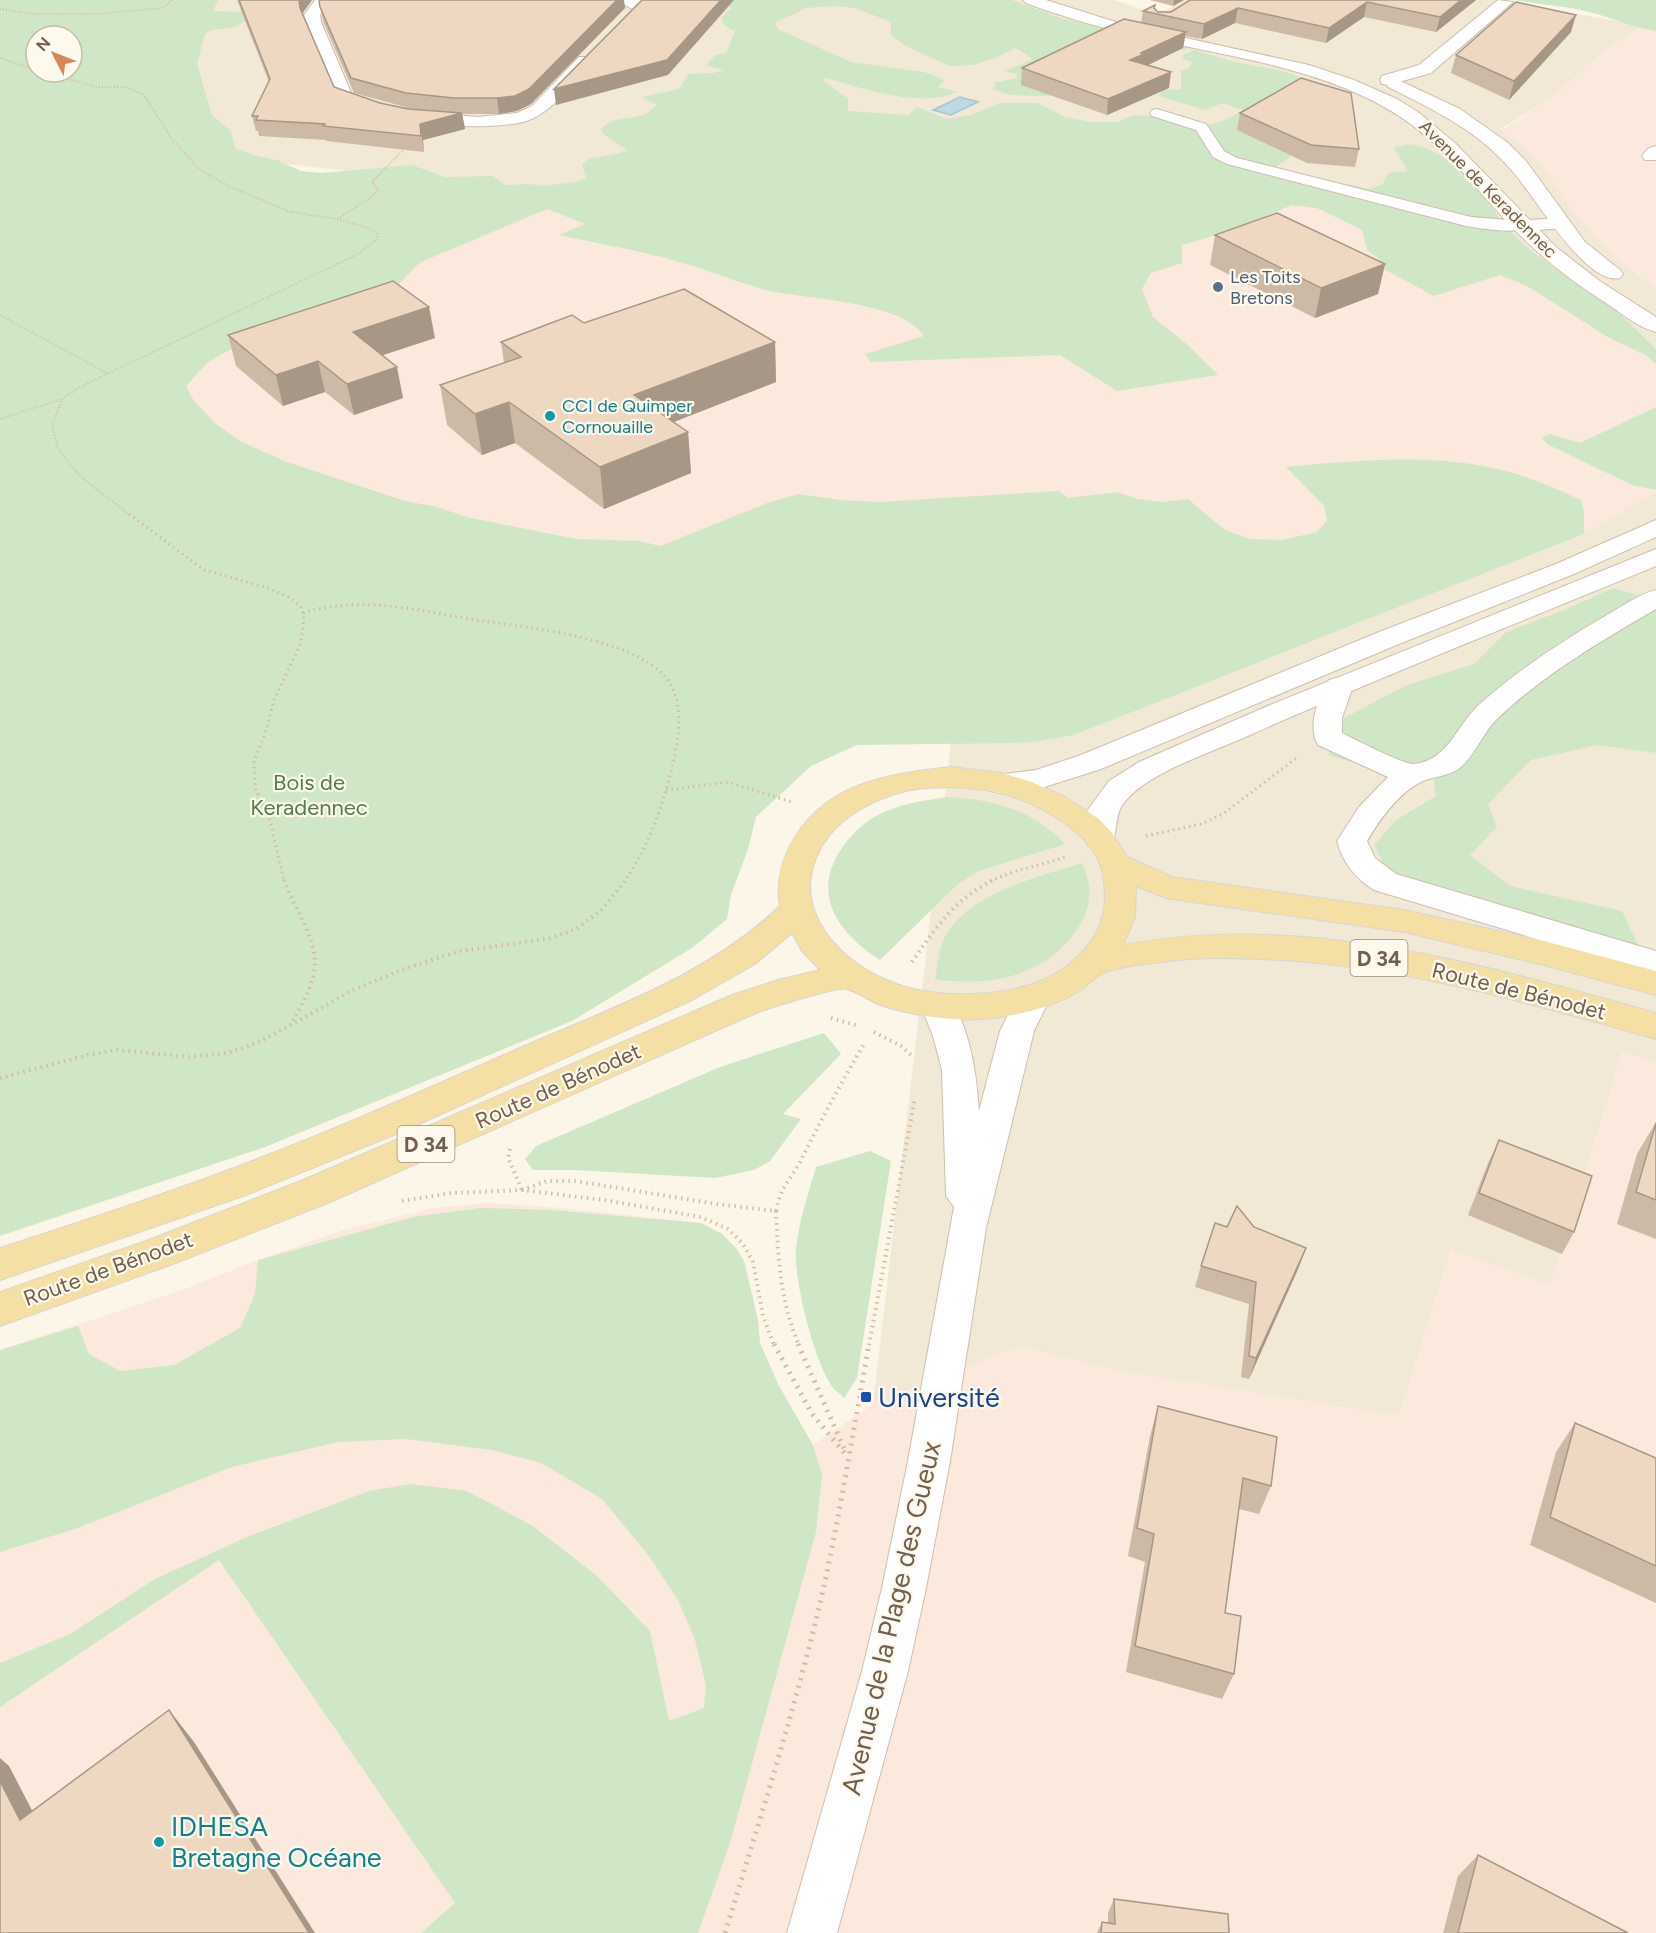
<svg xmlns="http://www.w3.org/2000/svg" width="1656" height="1933" font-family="Figtree,sans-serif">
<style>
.residential{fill:#f2e8d6}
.commercial{fill:#fae9dc}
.green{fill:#d0e7c7;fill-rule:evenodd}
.water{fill:#bdd9e3;stroke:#a4c7d4;stroke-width:1.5}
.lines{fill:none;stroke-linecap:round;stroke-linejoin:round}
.lane-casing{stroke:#ccbeae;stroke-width:2}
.street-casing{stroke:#ccbeae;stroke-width:2}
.secondary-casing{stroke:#cebfac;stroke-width:2}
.primary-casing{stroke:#dad5d1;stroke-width:2}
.path-far3{stroke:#d3bca4;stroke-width:2;stroke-dasharray:1 2;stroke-linecap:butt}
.path-far2{stroke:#d3bca4;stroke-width:3;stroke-dasharray:1.5 4;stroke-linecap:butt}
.path-far1{stroke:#d3bca4;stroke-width:4;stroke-dasharray:1.5 4.5;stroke-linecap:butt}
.path{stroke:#d3bca4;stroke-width:5;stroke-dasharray:2 6;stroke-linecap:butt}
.lane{fill:#fff;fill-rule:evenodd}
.street{fill:#fff;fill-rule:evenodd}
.secondary{fill:#fff;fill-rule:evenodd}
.primary{fill:#f4e0a5;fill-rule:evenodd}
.wall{fill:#cdbaa6}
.shaded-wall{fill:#a79787}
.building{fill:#eed8c1;stroke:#a79787;stroke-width:1.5}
.service-dot{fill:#5c6f8a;stroke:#fef9ed;stroke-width:2}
.culture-dot{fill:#0f9aa8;stroke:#fef9ed;stroke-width:2}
.transit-dot{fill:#1a4fb4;stroke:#fef9ed;stroke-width:2}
.labels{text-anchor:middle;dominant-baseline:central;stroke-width:4.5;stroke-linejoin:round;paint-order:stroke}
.far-street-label{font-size:18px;fill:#725f4d;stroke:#fef9ed}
.far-service-label{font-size:18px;fill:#4e5e75;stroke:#fef9ed;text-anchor:start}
.far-culture-label{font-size:18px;fill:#0d838f;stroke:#fef9ed;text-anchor:start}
.shield{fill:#fef9ed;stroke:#9c8d7d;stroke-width:1.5}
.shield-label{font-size:21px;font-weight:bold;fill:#725f4d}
.park-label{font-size:22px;fill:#537d49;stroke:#fef9ed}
.street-label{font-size:22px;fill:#725f4d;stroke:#fef9ed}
.near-transit-label{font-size:27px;fill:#164399;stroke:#fef9ed;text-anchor:start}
.near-street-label{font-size:27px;fill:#725f4d;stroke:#fef9ed}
.near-culture-label{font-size:27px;fill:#0d838f;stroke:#fef9ed;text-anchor:start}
</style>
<rect width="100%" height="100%" fill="#fbf6e7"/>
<!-- residential -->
<g class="residential">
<polygon points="8,0 1114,0 1147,11 1167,10 1183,0 1505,0 1516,4 1641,25 1597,57 1553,97 1500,129 1531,153 1545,168 1575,214 1615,256 1656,289 1656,349 1644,340 1100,313 449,183 219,156 183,76"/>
<polygon points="1656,491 1656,1062 1622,1052 1580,1198 1550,1286 1451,1249 1399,1416 1115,1370 1020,1346 873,1404 951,743 1036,742 1074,735 1584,534"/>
</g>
<!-- commercial -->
<g class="commercial">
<polygon points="1641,25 1656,29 1656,289 1615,256 1575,214 1545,168 1531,153 1500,129 1505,128 1553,97 1597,57"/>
<polygon points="1215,179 1482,235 1644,340 1656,349 1656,491 1584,534 1074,735 1036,742 951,743 209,468 143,378 540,201"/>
<polygon points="1622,1052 1656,1062 1656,1933 0,1933 0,1350 183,1290 258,1260 344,1230 433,1208 487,1203 551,1207 701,1223 722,1234 736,1248 744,1261 758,1320 760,1343 779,1386 813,1445 873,1404 1020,1346 1115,1370 1399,1416 1451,1249 1550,1285"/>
</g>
<!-- green -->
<g class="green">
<path d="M0,0H218L213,11L253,12V17L235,27L211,30L205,34L197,64L212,115L231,131L235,148L253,155L277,160L301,171L321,173L412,165L445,177L493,176L505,185L529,184L542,186L576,182L586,178L582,164L589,159L629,151L603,134L601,129C616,116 622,120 639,116C646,115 652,109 657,105L641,97L679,89L688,74L713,73L724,70L706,66L715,55L726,53L735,31L725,26L721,18L732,8L707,0H1012L1064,19L1193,45L1184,50L1155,47L1050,96L1011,95L991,89L996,86L994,83L1017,78L1016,74L1005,71L1033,59L1016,48L993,59L973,65L949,66L906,46L891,35V22L855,8L834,6L806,8L775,23L778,29L851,62L924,72L945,80L938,87L957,92C920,109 863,88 826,78L822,80L848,98V111L908,115L917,107L947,119L971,115L1000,103H1038L1065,117L1091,122H1119C1139,105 1180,126 1205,125C1219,124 1232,117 1243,110L1222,103L1206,110L1158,96L1163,90L1181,89V71L1189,68L1192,62L1183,59V55L1194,50C1209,54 1225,60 1240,63C1266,69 1291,69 1313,85L1296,153L1274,168L1369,189L1382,185L1388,173L1408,171L1394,148L1410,144L1424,147L1450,161L1462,176L1482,193L1506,227L1530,250L1614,308L1656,349V364L1646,355L1611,339L1527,286L1500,275L1434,296L1382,268L1379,259L1367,250L1362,230L1317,208L1292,205L1227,232L1182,245V263L1151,273L1142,289L1153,317L1190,347L1218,375L1117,391L1060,355L871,362L865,354L924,336C903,302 808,299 770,291C741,284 712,271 683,263C643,251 600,244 559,235L585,224L547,209L419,263L399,284L262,332L208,362L186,386L194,401L216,424L240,441L284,461L405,501L437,507L467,517L576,539L640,541L660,546L767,503L798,494L840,500L879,502L1059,491L1068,498L1118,492L1137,499L1163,502L1188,499L1225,530L1250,539L1282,540L1317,532L1327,521L1324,506L1286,467C1360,460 1440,452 1513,473C1536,480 1559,490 1581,500L1584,511V534L1074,735L1036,742L1012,743L857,745L811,766L756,817L748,849L731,895L727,919L692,948L572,1021L265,1147L0,1236ZM36,36H72V72H36Z"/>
<path d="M1516,0H1656V31C1633,28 1613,18 1590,12C1566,6 1540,5 1516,0Z"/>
<polygon points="1656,407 1656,490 1632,485 1547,444 1542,437 1550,434 1580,443"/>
<polygon points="1613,588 1641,596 1656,595 1656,753 1597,745 1531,760 1488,804 1497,827 1470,855 1510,886 1622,911 1638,945 1608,941 1391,879 1374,845 1396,820 1436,796 1432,760 1371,768 1328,755 1344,718 1407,685 1474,664 1506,632 1569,608"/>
<path d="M947,797C991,799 1034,810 1065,844L979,871L958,884L880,960C842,936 812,899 838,854C847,839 860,825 876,816C899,804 921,801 947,797Z"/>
<path d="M1082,863C1093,886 1092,907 1078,928C1047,976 989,988 935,979C937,969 938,957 941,947C956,896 1038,877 1082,863Z"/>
<polygon points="824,1033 841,1054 783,1114 801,1119 770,1161 754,1170 715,1178 574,1170 533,1170 525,1159 536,1146 720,1067"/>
<path d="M870,1151L891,1161L857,1378L844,1398C841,1395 837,1392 834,1389C815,1366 793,1278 796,1248C799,1221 808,1194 816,1167Z"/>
<polygon points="479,1208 551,1210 701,1223 722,1234 736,1248 744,1261 758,1320 760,1343 779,1386 813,1445 822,1475 816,1532 730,1843 698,1933 421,1933 455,1903 219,1560 0,1707 0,1663 70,1634 155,1579 247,1537 369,1491 411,1484 467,1491 533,1526 597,1576 650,1631 669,1721 704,1708 706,1685 695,1640 678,1600 649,1556 602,1499 541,1463 492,1450 406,1439 338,1442 232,1467 75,1529 0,1552 0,1350 78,1326 89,1354 120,1371 174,1365 240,1328 255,1294 258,1260 413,1217"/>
</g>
<!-- water -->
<polygon class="water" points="960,97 978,102 951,115 933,110"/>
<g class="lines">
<defs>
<path id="lane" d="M1157,109L1206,124L1224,151L1237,158L1467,216C1479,219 1524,219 1529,225C1519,236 1480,228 1466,226L1227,164L1213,157L1196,130L1152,116L1150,113L1152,110Z"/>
<g id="street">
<path d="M315,0H331L320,15L321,22L352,95L367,104L427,113L478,117L517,113L532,106L579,57H591L593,61C580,80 551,112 529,120C497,133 357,126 336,98L305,22L304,15Z"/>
<polygon points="621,0 643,0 642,2 685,0 682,3 638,12 623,4"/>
<polygon points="1498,0 1513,2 1431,73 1388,85 1382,84 1380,80 1382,76 1419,65"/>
<path d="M1656,146V160H1645L1642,156C1646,150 1649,147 1656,146Z"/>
<polygon points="1561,218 1568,220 1571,224 1568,228 1521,231 1514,229 1511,225 1514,221"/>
<path d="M1656,590V609C1601,641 1544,674 1497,719C1483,733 1476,753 1461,767C1451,776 1435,776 1423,781C1399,792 1380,819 1367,841L1375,858L1396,874L1656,951V975L1374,890C1355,878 1343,863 1337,841L1359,807L1388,777L1318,745C1307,727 1318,696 1329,680L1339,677L1349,680L1353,686L1342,718V733C1354,739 1404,765 1414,764C1449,760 1456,725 1480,704C1518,670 1562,641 1607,615C1623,606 1639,594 1656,590Z"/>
</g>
<g id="secondary">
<path d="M1023,0H1046L1122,24L1309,65L1354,80L1397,99L1418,112L1456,144L1556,247L1601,282L1656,317V332C1639,328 1624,315 1609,305C1573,282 1540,257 1511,226C1471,184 1437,136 1386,108C1319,70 1240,58 1165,42C1117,32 1071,20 1026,3Z"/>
<path d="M1394,78L1460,109L1508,143L1526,161L1585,242L1620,270L1623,274L1620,278C1590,286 1544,212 1527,190C1489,136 1446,116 1388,87L1386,83L1388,79Z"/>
<polygon points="1656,520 1656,537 1574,574 1399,644 1101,769 1038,789 999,793 989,790 984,783 989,776 1036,770 1081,755 1379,632 1556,564"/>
<path d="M1656,549V566C1521,622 1384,675 1250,735C1215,751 1155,770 1129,797C1111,815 1121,827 1110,845L1099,848L1088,845L1084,838L1087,811L1109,781L1139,762L1270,705Z"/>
<path d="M1033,986L1045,989L1050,998L1034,1031L986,1228L950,1461L926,1588L908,1671L837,1933H787L862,1671L882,1588L908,1461L954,1207L946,1196L942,1070L933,1036L921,1006L926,997L938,993L950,997C971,1034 976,1070 979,1111L1000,1031L1021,989Z"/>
</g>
<path id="primary" d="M951,767L1001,773L1029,781L1065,797L1099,819L1112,833L1127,857L1172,877L1404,910L1544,941L1656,971V995L1544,965L1404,932L1166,898L1136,886L1135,917L1123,945C1301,911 1485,965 1656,1013V1039C1533,1004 1410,968 1282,960C1242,958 1200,956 1161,962C1146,964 1113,967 1101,974C1093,978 1087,986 1079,991C1051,1008 1014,1017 981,1019C947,1021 912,1015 880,1005C869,1001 857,991 846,989C835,987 770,1008 756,1013L330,1202L173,1264L0,1326V1292L146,1241L303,1180L732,995L778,980L820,970L802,951L792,933L755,964L692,1000L406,1130L246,1195L0,1280V1248C89,1219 178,1190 265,1156C352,1123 435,1085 520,1048C611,1008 707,976 780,906C776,885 780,867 789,848C821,783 887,774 951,767ZM951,787C966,788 981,788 996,792C1029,799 1081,826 1097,857C1103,869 1105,883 1105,897C1105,926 1090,948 1067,966C1040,986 1007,993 973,994C946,995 914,992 889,981C830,957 782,896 829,836C847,813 877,798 906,791C920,787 936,788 951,787Z"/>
</defs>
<!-- lane casing -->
<use href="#lane" class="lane-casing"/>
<!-- street casing -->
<use href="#street" class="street-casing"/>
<!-- secondary casing -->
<use href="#secondary" class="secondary-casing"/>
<!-- primary casing -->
<use href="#primary" class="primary-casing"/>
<!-- path-far3 -->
<g class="path-far3">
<polyline points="0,9 36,14 95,14 163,8 172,0"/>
<polyline points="0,58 36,70"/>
<polyline points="44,72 97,87 126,87 144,95 171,138 199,169 226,185 291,212 337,219 369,228 377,234 378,239 358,254 80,387 63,398 52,425 58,449 80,476 131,516"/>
<polyline points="338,219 371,197 378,189 372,182 405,148"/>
<polyline points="0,315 107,373"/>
<polyline points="0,419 62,399"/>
</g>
<!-- path-far2 -->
<g class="path-far2">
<polyline points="129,514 204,570 265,587 291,598 301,607 304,616 301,643 274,700 265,734 254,761 255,788 269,817 284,881"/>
<path d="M303,613C364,594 423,612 483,621C530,628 649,639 672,687C684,712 678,743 672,768C662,809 648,846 625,881"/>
<polyline points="666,790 728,782 792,802"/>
<polyline points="1146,836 1201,824 1223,814 1299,756"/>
<polyline points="990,881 1013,872 1066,857"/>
</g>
<!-- path-far1 -->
<g class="path-far1">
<path d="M284,880C295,910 322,944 313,977C309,994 299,1009 291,1024"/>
<path d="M912,962C935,929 956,897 994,880"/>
<polyline points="831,1018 859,1026"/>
<polyline points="874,1032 901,1046 911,1055"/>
<polyline points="0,1078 88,1055 117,1050 190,1057 221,1054 244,1048 269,1037 353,990 406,968 461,951 552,938 576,929 601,910 626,880"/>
<polyline points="510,1149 508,1158 522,1190"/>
<path d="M522,1190L547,1181H576L716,1204L776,1211C781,1186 789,1182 800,1162C820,1122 841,1083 864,1044"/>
<polyline points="402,1201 451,1193 522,1190 604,1200 701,1217 728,1229 743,1244 753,1262 763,1316 774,1345"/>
<path d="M776,1211C778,1257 780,1302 799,1345"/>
<polyline points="869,1345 915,1098"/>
</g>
<!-- path -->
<g class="path">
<polyline points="774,1344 812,1414 848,1457"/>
<polyline points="798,1344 846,1453"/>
<path d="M725,1933C761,1815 799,1698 826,1577C842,1500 855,1422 869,1344"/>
</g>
<!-- lane -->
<use href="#lane" class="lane"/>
<!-- street -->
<use href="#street" class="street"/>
<!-- secondary -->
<use href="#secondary" class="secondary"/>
<!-- primary -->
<use href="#primary" class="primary"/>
</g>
<!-- wall -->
<g class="wall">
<polygon points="237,0 312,0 302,14 334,87 380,103 409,108 354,93 323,21 319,1 625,8 531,104 517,111 499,114 462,114 465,129 423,140 424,152 326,141 326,140 259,136 258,131 256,131 252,116 269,82"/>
<polygon points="1150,0 1184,0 1173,6"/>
<polygon points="1190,0 1476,0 1436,32 1364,17 1326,43 1235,23 1202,39 1185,36 1183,48 1148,65 1169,88 1107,115 1021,85 1022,68 1141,23 1143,11 1154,8 1158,12 1171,12"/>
<polygon points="1571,32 1509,100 1451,73 1456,55"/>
<polygon points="1240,113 1359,149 1355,167 1307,163 1237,130"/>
<polygon points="1215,235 1385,264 1378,294 1315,318 1210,265"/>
<polygon points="584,323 775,342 776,382 673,422 688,432 691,473 604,509 515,443 482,455 447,425 440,385 504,363 501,342"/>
<polygon points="228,335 435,338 382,355 403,398 354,415 325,392 283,406 236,366"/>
<polygon points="1656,1122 1656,1239 1617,1224 1637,1154"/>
<polygon points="1499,1140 1574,1232 1562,1254 1468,1215 1488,1163"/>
<polygon points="1227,1227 1254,1227 1306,1248 1298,1269 1249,1379 1241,1377 1249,1304 1195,1287 1201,1266"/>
<polygon points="1158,1406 1271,1486 1259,1514 1239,1509 1225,1613 1234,1674 1222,1699 1126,1672 1145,1562 1128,1556 1150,1436"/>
<polygon points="1575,1423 1656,1458 1656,1603 1530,1545 1556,1452"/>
<polygon points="1478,1855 1628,1933 1443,1933 1458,1876"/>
<polygon points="1114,1899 1229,1933 1097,1933 1102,1922 1108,1923 1108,1913"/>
</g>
<!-- shaded-wall -->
<g class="shaded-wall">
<polygon points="299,0 312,0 302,14 300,8"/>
<polygon points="617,0 624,0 625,8 531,104 517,111 499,114 497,98"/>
<polygon points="721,0 734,0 668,75 556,105 554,89"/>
<polygon points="1174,0 1184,0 1173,6"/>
<polygon points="1461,0 1476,0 1436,32 1440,17"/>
<polygon points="1367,2 1364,17 1326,43 1329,28"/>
<polygon points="1238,8 1235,23 1202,39 1204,24"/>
<polygon points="1576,15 1571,32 1509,100 1514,81"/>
<polygon points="1186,32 1183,48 1142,68 1130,60 1141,53"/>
<polygon points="1171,72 1169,88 1107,115 1108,99"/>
<polygon points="462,113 465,129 423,140 424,152 420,124"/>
<polygon points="1385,264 1378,294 1315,318 1321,288"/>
<polygon points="429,307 435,338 359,363 353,332"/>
<polygon points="775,342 776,382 638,436 634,395"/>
<polygon points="318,361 325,392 283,406 276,375"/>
<polygon points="397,367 403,398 354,415 347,384"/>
<polygon points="509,402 515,443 482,455 475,414"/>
<polygon points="688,432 691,473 604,509 600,467"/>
<polygon points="1306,1248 1298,1269 1249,1379 1256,1358"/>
<polygon points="169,1710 194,1742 315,1933 309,1933"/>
<polygon points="0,1758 9,1766 52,1849 20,1820 0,1781"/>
</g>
<!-- building -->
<g class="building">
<polygon points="239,0 299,0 300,8 334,87 380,103 408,109 462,113 420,124 421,136 323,126 325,124 256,120 258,116 252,116 270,79"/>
<polygon points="320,0 617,0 529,89 515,96 497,98 454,98 406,93 351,78 320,7 319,1"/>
<polygon points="642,0 721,0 667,60 554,89"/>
<polygon points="1190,0 1461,0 1440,17 1367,2 1329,28 1238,8 1204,24 1143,11 1155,5 1154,8 1158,12 1171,12"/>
<polygon points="1516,2 1576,15 1514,81 1456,55"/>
<polygon points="1124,19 1186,32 1141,53 1144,54 1130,60 1171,72 1108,99 1022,68"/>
<polygon points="1301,78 1351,93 1359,149 1311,145 1240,113"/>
<polygon points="1277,213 1385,264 1321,288 1215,235"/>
<polygon points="393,281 429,307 353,332 397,367 347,384 318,361 276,375 228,335"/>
<polygon points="684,289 775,342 634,395 688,432 600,467 509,402 475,414 440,385 521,357 501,342 572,315 584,323"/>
<polygon points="1656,1123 1656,1200 1636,1192"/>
<polygon points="1499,1140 1592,1176 1574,1232 1479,1193"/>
<polygon points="1237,1206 1254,1227 1306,1248 1256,1358 1249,1356 1256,1282 1201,1266 1215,1223 1227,1227"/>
<polygon points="1158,1406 1277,1437 1271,1486 1243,1478 1225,1613 1241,1616 1234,1674 1135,1646 1154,1534 1137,1528"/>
<polygon points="1575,1423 1656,1458 1656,1566 1550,1517"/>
<polygon points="169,1710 309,1933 0,1933 0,1781 20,1820"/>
<polygon points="1478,1855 1628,1933 1458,1933"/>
<polygon points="1114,1899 1228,1914 1229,1933 1101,1933 1102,1922 1115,1924"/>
</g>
<!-- markers -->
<circle class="service-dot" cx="1218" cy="287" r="6"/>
<g class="culture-dot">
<circle cx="550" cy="416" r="6"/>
<circle cx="159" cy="1842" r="6"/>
</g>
<rect class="transit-dot" x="860" y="1391" width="12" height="12" rx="3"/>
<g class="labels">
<!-- far-street labels -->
<g class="far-street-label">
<text transform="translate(1488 189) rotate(45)">Avenue de Keradennec</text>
</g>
<!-- far-service labels -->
<g class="far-service-label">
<text x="1230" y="277">Les Toits<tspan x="1230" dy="21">Bretons</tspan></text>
</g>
<!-- far-culture labels -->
<g class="far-culture-label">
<text x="562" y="406">CCI de Quimper<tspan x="562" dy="21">Cornouaille</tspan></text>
</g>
<!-- shield labels -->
<g class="shield">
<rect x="1350.5" y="940" width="57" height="36" rx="4.5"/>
<rect x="397.5" y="1126" width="57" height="36" rx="4.5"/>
</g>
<g class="shield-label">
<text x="1379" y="958">D 34</text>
<text x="426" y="1144">D 34</text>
</g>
<!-- park labels -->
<g class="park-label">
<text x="309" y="782">Bois de<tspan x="309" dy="25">Keradennec</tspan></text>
</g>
<!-- street labels -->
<g class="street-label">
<text transform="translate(1519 991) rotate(14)">Route de Bénodet</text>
<text transform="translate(558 1086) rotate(-24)">Route de Bénodet</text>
<text transform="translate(108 1269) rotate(-20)">Route de Bénodet</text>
</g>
<!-- near-transit labels -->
<g class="near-transit-label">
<text x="878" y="1397">Université</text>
</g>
<!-- near-street labels -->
<g class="near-street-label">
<text transform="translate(891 1618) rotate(-77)">Avenue de la Plage des Gueux</text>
</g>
<!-- near-culture labels -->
<g class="near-culture-label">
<text x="171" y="1826">IDHESA<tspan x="171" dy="31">Bretagne Océane</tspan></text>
</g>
</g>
<!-- north arrow -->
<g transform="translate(54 54) rotate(312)"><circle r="28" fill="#fef9ed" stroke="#c6bbad" stroke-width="1.5"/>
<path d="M0-4.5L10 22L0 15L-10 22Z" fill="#db8456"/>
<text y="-9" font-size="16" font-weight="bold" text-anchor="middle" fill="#725f4d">N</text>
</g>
</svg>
